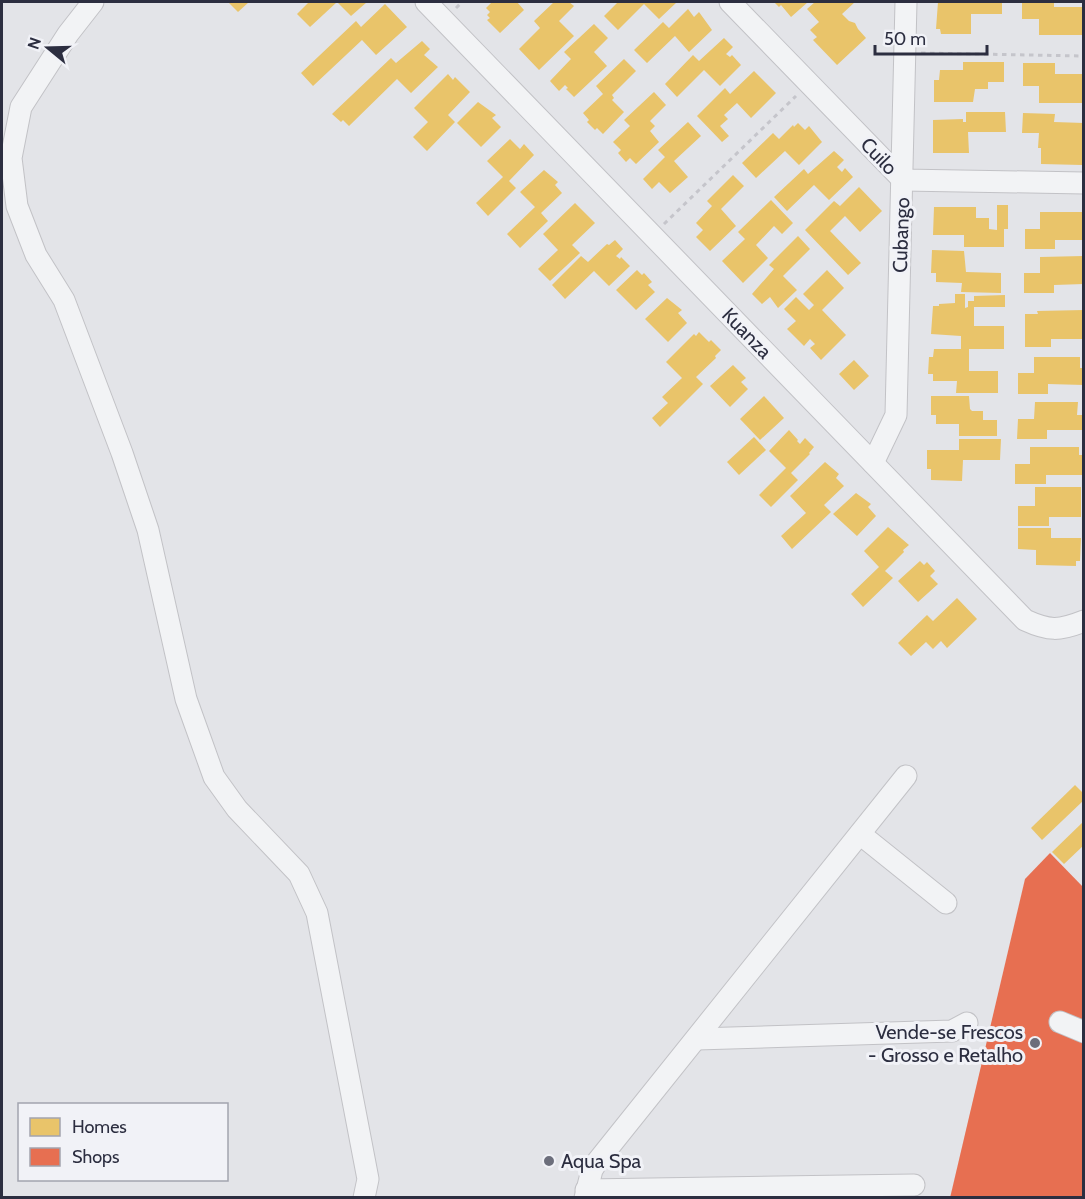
<svg xmlns="http://www.w3.org/2000/svg" width="1085" height="1199" font-family="Cabin,sans-serif">
<style>
.homes{fill:#e9c46a}
.shops{fill:#e76f51}
.lines{fill:none;stroke-linecap:round;stroke-linejoin:round}
.minor-casing{stroke:#c2c2c6;stroke-width:23}
.path{stroke:#c5c5cb;stroke-width:3;stroke-dasharray:4.5 4.5;stroke-linecap:butt}
.minor{stroke:#f2f3f5;stroke-width:21}
.poi-dot{fill:#6c6e7b;stroke:#f1f2f7;stroke-width:2}
.labels{text-anchor:middle;dominant-baseline:central;stroke-width:6;stroke-linejoin:round;paint-order:stroke}
.street-label{font-size:20px;fill:#2c2e40;stroke:#f1f2f7}
.poi-label{font-size:20px;fill:#2c2e40;stroke:#f1f2f7;text-anchor:end}
</style>
<rect width="100%" height="100%" fill="#e3e4e8"/>
<!-- homes -->
<g class="homes">
<polygon points="228,2 249,2 238,12"/>
<polygon points="309,2 337,2 310,27 297,14"/>
<polygon points="337,2 367,2 351,16"/>
<polygon points="492,2 517,2 524,10 500,33 487,20 490,18 487,15 490,12 486,8"/>
<polygon points="554,2 569,2 574,6 559,21 574,36 539,70 519,49 540,28 534,21"/>
<polygon points="618,2 677,2 659,19 644,4 618,30 604,16"/>
<polygon points="774,2 808,2 791,17 781,5 779,7"/>
<polygon points="815,2 855,2 842,14 849,21 855,23 858,29 866,38 837,65 813,40 817,37 810,30 819,22 807,9"/>
<polygon points="938,2 1002,2 1002,14 971,14 971,34 941,34 940,29 936,29"/>
<polygon points="1022,2 1054,2 1054,7 1084,7 1084,35 1039,35 1039,19 1022,19"/>
<polygon points="385,4 407,27 376,55 362,40 313,86 301,73 356,21 361,27"/>
<polygon points="688,9 694,17 699,12 712,30 689,52 675,36 647,63 634,50 663,22 669,28"/>
<polygon points="594,24 608,38 594,52 607,66 574,97 566,89 568,88 565,85 559,91 550,81 571,59 564,52"/>
<polygon points="724,38 733,47 726,54 730,57 732,55 741,65 720,86 704,70 677,97 665,84 693,55 699,61"/>
<polygon points="422,41 430,49 424,55 438,67 411,93 397,79 349,126 343,120 341,122 332,114 391,58 396,63"/>
<polygon points="624,59 636,71 612,95 614,98 612,100 624,112 603,134 597,128 595,130 587,122 589,120 583,113 603,94 596,86"/>
<polygon points="963,62 1004,62 1004,82 988,82 988,89 975,89 973,102 934,102 934,80 939,80 940,70 963,70"/>
<polygon points="1023,63 1055,63 1055,74 1084,74 1082,103 1039,103 1039,86 1023,86"/>
<polygon points="754,71 776,93 751,118 737,103 724,115 728,119 720,126 729,136 722,142 697,116 725,88 730,94"/>
<polygon points="448,74 453,80 455,77 470,92 448,115 455,122 427,151 413,137 428,122 414,108"/>
<polygon points="654,92 666,105 650,121 655,126 650,131 659,142 636,164 630,158 626,162 618,153 621,150 613,142 630,126 624,120"/>
<polygon points="478,102 496,115 492,118 501,127 481,147 457,123"/>
<polygon points="966,112 1005,112 1006,132 968,132 969,153 933,153 933,120 963,119 963,122 966,122"/>
<polygon points="1023,113 1055,114 1054,122 1084,123 1082,165 1041,164 1041,148 1038,148 1039,133 1022,133"/>
<polygon points="688,122 701,136 674,161 688,177 670,193 659,182 652,189 643,179 665,157 658,150"/>
<polygon points="798,123 805,130 809,126 822,142 799,165 785,151 756,178 742,163 773,133 779,139 793,125 794,127"/>
<polygon points="510,139 520,149 524,144 534,155 509,181 516,188 488,216 476,203 503,177 487,161"/>
<polygon points="834,151 844,160 837,167 842,172 845,168 853,177 829,200 814,185 787,211 774,197 804,169 808,174"/>
<polygon points="544,170 558,182 555,185 562,193 541,213 548,221 520,248 507,234 535,207 520,192"/>
<polygon points="733,175 744,186 721,209 736,226 710,251 696,237 703,230 696,223 712,206 707,201"/>
<polygon points="859,187 882,211 860,232 845,216 830,231 861,263 848,275 805,230 834,201 840,206"/>
<polygon points="771,200 793,223 782,234 774,226 756,245 768,258 743,283 722,261 745,239 738,232"/>
<polygon points="575,203 595,223 572,245 580,253 550,281 538,269 558,250 543,234"/>
<polygon points="997,205 1008,205 1008,229 1004,229 1004,247 964,247 964,235 933,235 934,207 976,207 976,218 989,218 989,229 997,230"/>
<polygon points="1040,212 1084,212 1084,240 1055,240 1055,249 1025,249 1025,229 1040,229"/>
<polygon points="798,236 810,249 783,276 797,290 778,308 770,297 762,304 752,294 774,269 769,265"/>
<polygon points="615,240 623,249 616,256 620,259 621,257 630,266 609,286 594,271 565,299 552,285 581,256 588,262 607,244 609,245"/>
<polygon points="932,250 964,251 966,272 1001,273 1001,293 961,292 962,283 936,282 936,273 931,273"/>
<polygon points="1083,256 1084,284 1054,285 1054,293 1024,293 1024,273 1040,273 1040,257"/>
<polygon points="637,270 642,275 644,273 652,282 648,285 655,292 636,310 616,290"/>
<polygon points="827,270 844,288 822,310 846,335 821,360 810,348 815,344 810,339 804,346 787,329 796,321 784,309 796,297 809,310 814,305 803,294"/>
<polygon points="955,294 965,294 965,308 968,307 968,301 974,301 974,296 1005,295 1005,307 974,307 974,326 1004,326 1004,349 969,349 969,371 998,371 998,393 956,393 957,381 933,381 933,374 928,374 929,357 933,357 934,349 961,349 961,336 931,334 933,306 939,306 939,304 955,303"/>
<polygon points="667,298 682,310 678,313 687,323 668,342 645,319"/>
<polygon points="1084,310 1083,339 1051,339 1051,347 1025,347 1025,314 1038,314 1037,311"/>
<polygon points="699,332 709,342 711,340 721,350 715,356 716,358 696,377 703,384 660,427 652,418 668,403 662,397 682,378 666,362 694,334 696,336"/>
<polygon points="1034,357 1080,357 1080,368 1084,368 1084,385 1048,384 1048,394 1018,394 1018,373 1034,373"/>
<polygon points="854,360 869,376 854,390 839,374"/>
<polygon points="733,365 746,378 741,382 748,389 730,407 710,386"/>
<polygon points="764,396 784,418 760,440 740,419"/>
<polygon points="931,396 969,396 970,409 972,411 983,411 983,420 997,420 997,436 959,436 959,424 936,424 936,415 931,415"/>
<polygon points="1035,402 1078,402 1077,415 1084,415 1083,430 1047,430 1047,439 1017,439 1018,419 1034,419"/>
<polygon points="789,430 798,440 797,441 800,444 805,438 814,447 809,453 810,454 791,473 798,480 771,507 759,495 786,468 769,451"/>
<polygon points="754,437 766,450 739,475 727,462"/>
<polygon points="959,439 1001,439 1000,460 963,460 962,481 931,480 931,469 927,469 927,450 959,450"/>
<polygon points="1030,447 1079,447 1079,455 1082,455 1082,475 1046,475 1046,484 1015,484 1015,464 1030,464"/>
<polygon points="825,462 839,474 836,478 844,486 824,505 831,512 792,549 781,536 806,513 790,496"/>
<polygon points="1035,487 1081,487 1081,517 1049,517 1049,526 1018,526 1018,506 1035,506"/>
<polygon points="856,493 871,504 868,507 876,516 857,536 833,514"/>
<polygon points="888,527 909,545 903,550 904,552 885,571 893,578 863,607 851,594 879,567 864,551"/>
<polygon points="1018,528 1051,528 1051,538 1081,538 1080,561 1076,561 1076,566 1036,565 1036,550 1018,549"/>
<polygon points="920,561 924,565 927,562 935,571 930,576 938,584 918,602 898,581"/>
<polygon points="957,598 977,619 947,648 941,641 933,649 926,642 911,656 898,643 927,615 933,621"/>
<polygon points="1075,785 1084,794 1084,800 1042,840 1031,828"/>
<polygon points="1084,821 1084,845 1064,864 1052,852"/>
</g>
<!-- shops -->
<polygon class="shops" points="1050,853 1084,888 1084,1198 950,1198 1025,879"/>
<g class="lines">
<defs>
<g id="minor">
<polyline points="93,2 68,34 21,107 11,158 17,206 36,255 64,300 122,453 148,530 186,699 214,777 237,809 299,874 317,913 368,1179 364,1198"/>
<path d="M426,2L1025,620C1049,631 1059,631 1084,621"/>
<polyline points="730,2 903,180 1084,183"/>
<polyline points="873,463 896,415 906,2"/>
<polyline points="860,834 946,903"/>
<polyline points="1060,1022 1084,1032"/>
<polyline points="697,1039 952,1031 967,1023"/>
<polyline points="586,1190 914,1185"/>
<polyline points="585,1198 592,1170 597,1162 906,776"/>
</g>
</defs>
<!-- minor casing -->
<use href="#minor" class="minor-casing"/>
<!-- path -->
<g class="path">
<polyline points="456,8 462,2"/>
<polyline points="921,53 1084,56"/>
<polyline points="664,224 796,96"/>
</g>
<!-- minor -->
<use href="#minor" class="minor"/>
</g>
<!-- markers -->
<g class="poi-dot">
<circle cx="1035" cy="1043" r="6"/>
<circle cx="549" cy="1161" r="6"/>
</g>
<g class="labels">
<!-- street labels -->
<g class="street-label">
<text transform="translate(879 156) rotate(46)">Cuilo</text>
<text transform="translate(901 235) rotate(-88)">Cubango</text>
<text transform="translate(747 333) rotate(46)">Kuanza</text>
</g>
<!-- poi labels -->
<g class="poi-label">
<text x="1023" y="1032">Vende-se Frescos<tspan x="1023" dy="23">- Grosso e Retalho</tspan></text>
<text x="561" y="1161" text-anchor="start">Aqua Spa</text>
</g>
</g>
<!-- border -->
<rect width="1085" height="1199" fill="none" stroke="#2c2e40" stroke-width="6"/>
<!-- legend -->
<rect x="18" y="1103" width="210" height="78" fill="#f1f2f7" stroke="#a2a4ae" stroke-width="1.5"/>
<rect x="30" y="1118" width="30" height="18" fill="#e9c46a" stroke="#a2a4ae" stroke-width="1.5"/>
<text x="72" y="1133" font-size="18" fill="#2c2e40">Homes</text>
<rect x="30" y="1148" width="30" height="18" fill="#e76f51" stroke="#a2a4ae" stroke-width="1.5"/>
<text x="72" y="1163" font-size="18" fill="#2c2e40">Shops</text>
<!-- north arrow -->
<g transform="translate(48 48) rotate(289)" stroke="#f1f2f7" stroke-width="4.5" paint-order="stroke">
<path d="M0-4.5L10 22L0 15L-10 22Z" fill="#2c2e40"/>
<text y="-9" font-size="16" font-weight="bold" text-anchor="middle" fill="#2c2e40">N</text>
</g>
<!-- scale -->
<path d="M875 45v9h112v-9" fill="none" stroke="#2c2e40" stroke-width="3"/>
<text x="884" y="45" font-size="18" fill="#2c2e40" stroke="#f1f2f7" stroke-width="4.5" paint-order="stroke">50 m</text>
</svg>
